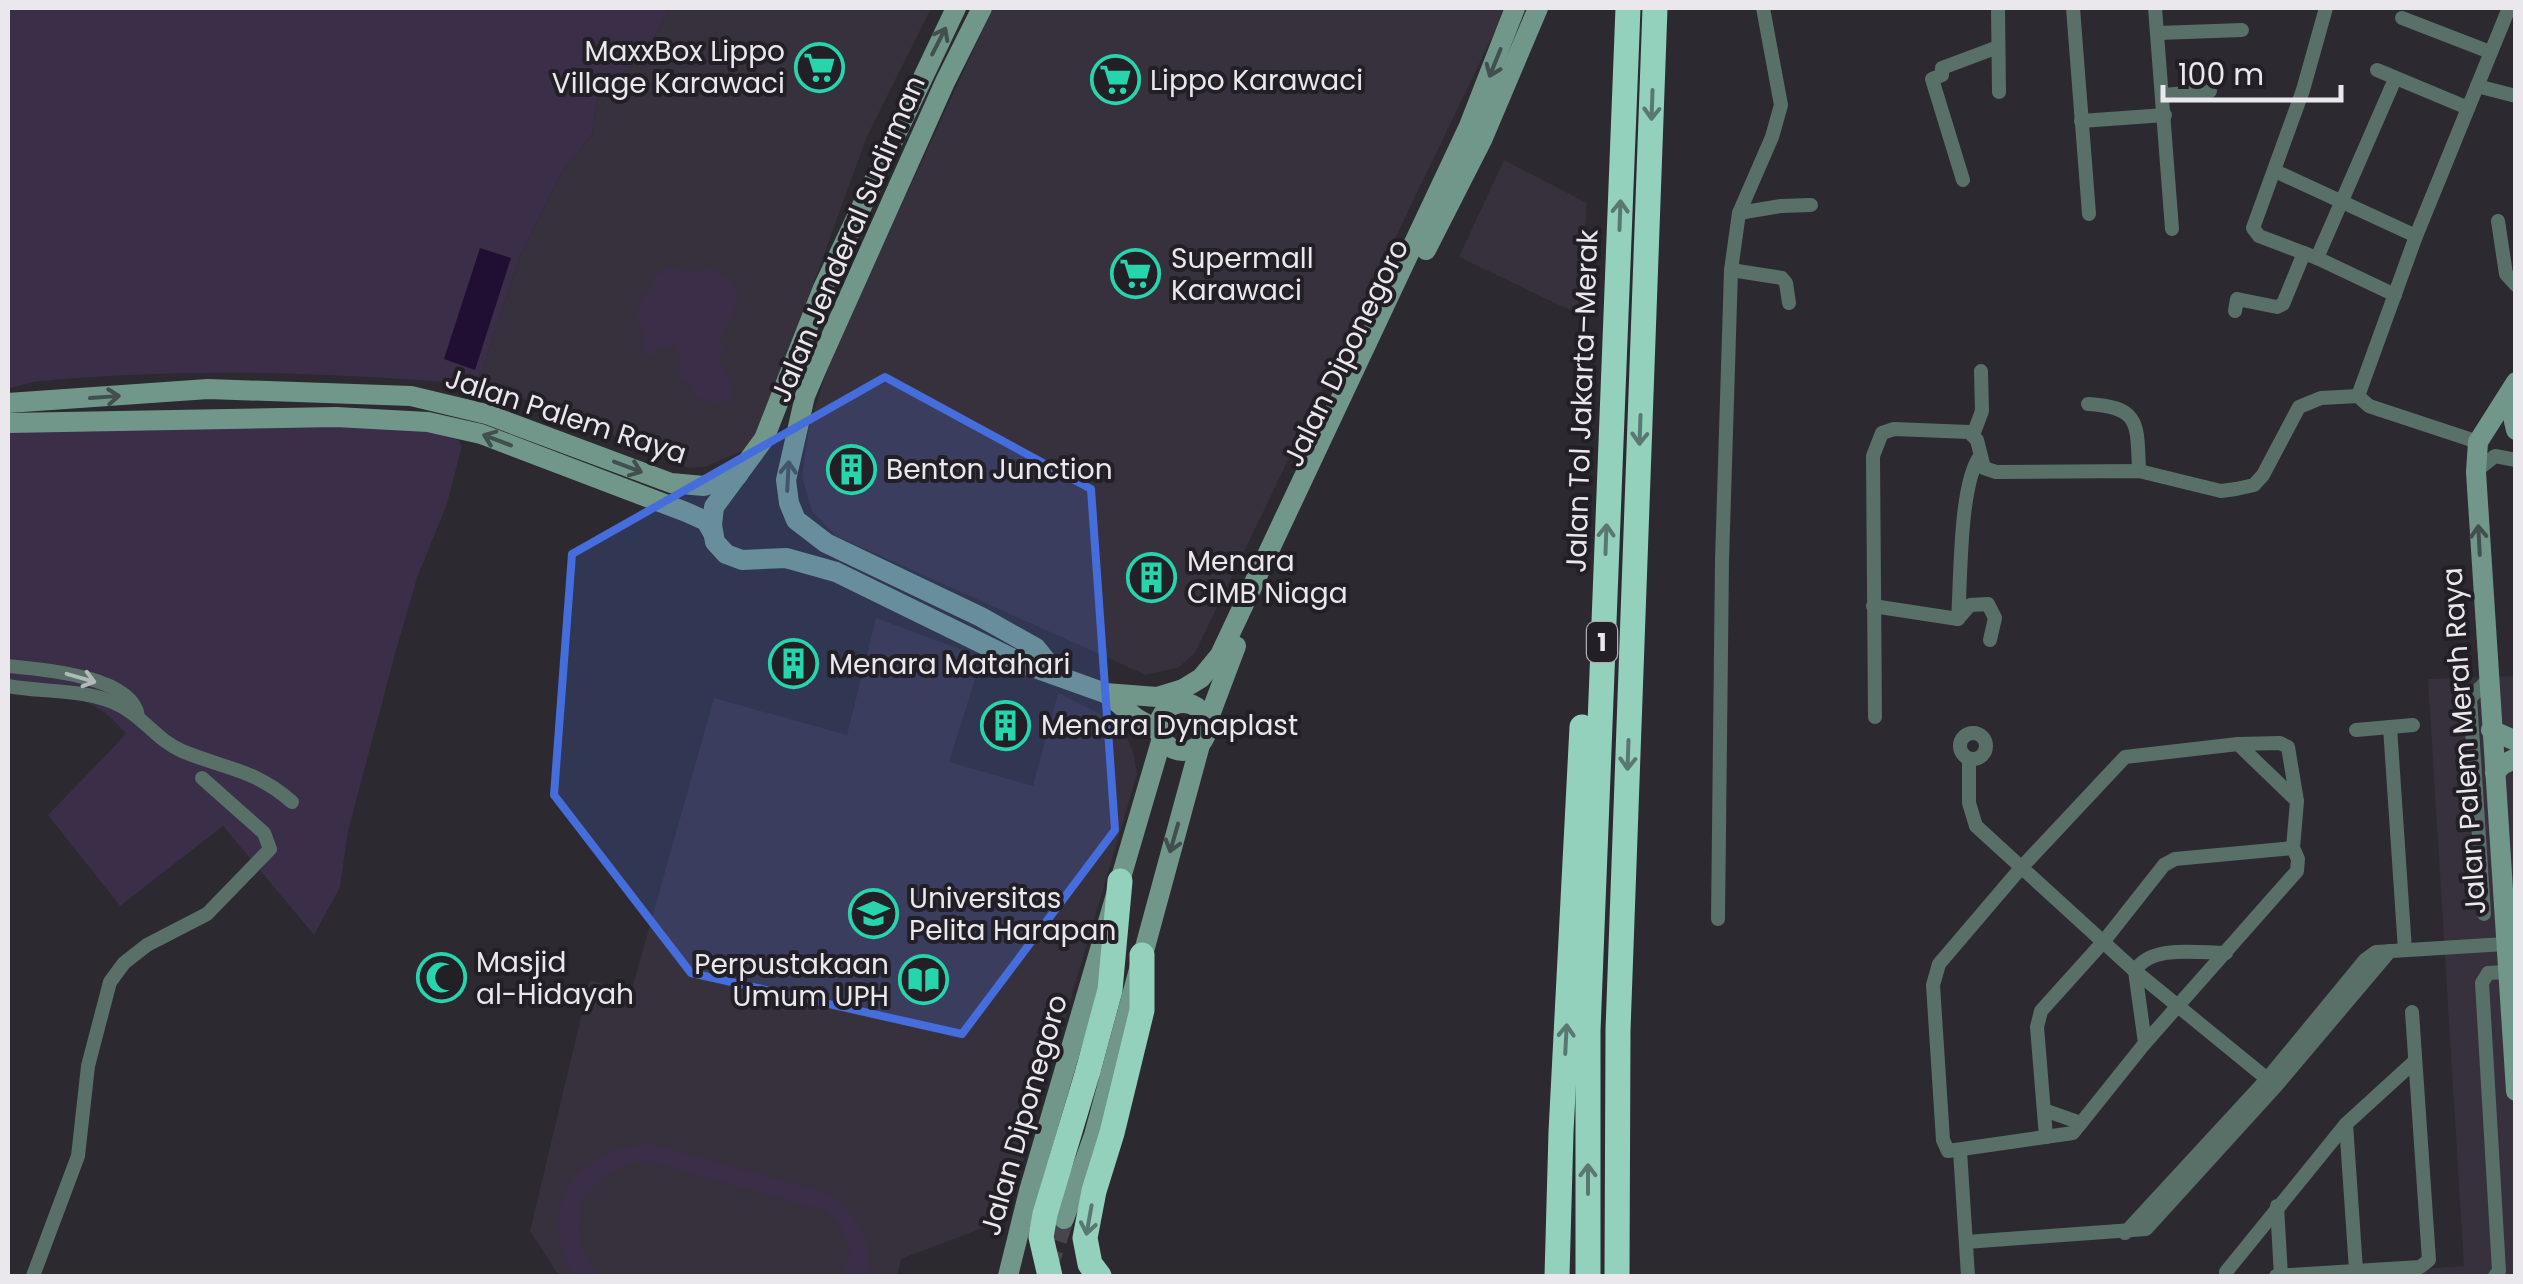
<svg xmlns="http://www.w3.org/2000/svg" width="2523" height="1284" font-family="Poppins,sans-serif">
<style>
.built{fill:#37313e}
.green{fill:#3a2e49}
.water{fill:#210f33}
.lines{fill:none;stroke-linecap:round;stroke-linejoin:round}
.secondary-tunnel{stroke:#48464c;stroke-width:20;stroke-dasharray:20 10;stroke-linecap:butt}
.street{stroke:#587068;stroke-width:14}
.secondary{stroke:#70978a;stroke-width:20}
.highway{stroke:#93d1bd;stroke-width:25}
.highway-bridge{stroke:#93d1bd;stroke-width:25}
.oneway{stroke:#414f4e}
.oneway2{stroke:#5a7872}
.oneway3{stroke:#b0b8b8}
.marked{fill:#466ddc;fill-opacity:0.2;stroke:#466ddc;stroke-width:8;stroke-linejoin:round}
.labels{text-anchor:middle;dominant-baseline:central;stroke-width:8;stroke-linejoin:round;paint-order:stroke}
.shield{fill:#221f26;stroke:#aeacb1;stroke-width:2.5}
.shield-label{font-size:25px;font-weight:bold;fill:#eae8ed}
.poi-label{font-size:28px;fill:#eae8ed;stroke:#221f26;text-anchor:start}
.street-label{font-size:28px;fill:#eae8ed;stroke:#221f26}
</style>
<rect width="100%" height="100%" fill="#2c2930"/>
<!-- built -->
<g class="built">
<polygon points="669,8 931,8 867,136 757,439 748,448 705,467 688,468 590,425 476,381 485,363 518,261 560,175 592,134 597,100 651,44"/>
<polygon points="993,8 1503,8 1497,27 1195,653 1179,667 1146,675 836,536 812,511 802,477 809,428 831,357"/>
<polygon points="1504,160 1587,203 1578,314 1459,257"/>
<polygon points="876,618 982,657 949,762 1033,786 1058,693 1114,721 1123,731 1133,751 1137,774 1006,1219 901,1259 897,1276 559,1276 530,1231 590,980 631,992 714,698 847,735"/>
<polygon points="2515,676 2515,1276 2330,1276 2464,1266 2428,679"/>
</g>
<!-- green -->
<g class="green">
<path d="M8,8H669L651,44L597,100L592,134L560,175L518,261L485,363L476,381L466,384C321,371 177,368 32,382L8,389Z"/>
<path d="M668,268L690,272L711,269L734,283C733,289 737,294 737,300C738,308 723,330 719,340L726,347L718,360C725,371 737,383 729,401L711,403L693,396L690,386L679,378L681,366L677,365L679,357L674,346L659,349L650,357L643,354L641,341L645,335L635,315L640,308L641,295L649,292L655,276Z"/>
<path d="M201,422L427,429L458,440L462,446L447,504L417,578L395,654L348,831L340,887L314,935L223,826L120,906L48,815L126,734C92,691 57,694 8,693V427Z"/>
<path d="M652,1144L829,1194C858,1214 873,1241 868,1276H841L851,1249L840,1226L826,1211L645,1160C607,1168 573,1192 579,1235C581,1250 589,1267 600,1276H574C533,1207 577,1148 652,1144Z"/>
</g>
<!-- water -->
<polygon class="water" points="480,248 511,258 475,370 444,359"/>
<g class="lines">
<!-- secondary-tunnel -->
<polyline class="secondary-tunnel" points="1047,1269 1064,1219"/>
<!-- street -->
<g class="street">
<polyline points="1998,8 1999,92"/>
<polyline points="2073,8 2089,214"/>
<polyline points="2155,8 2172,229"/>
<polyline points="2326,8 2303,90 2253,228 2259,236 2317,258 2395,295"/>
<polyline points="2402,18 2490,52"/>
<polyline points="2158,33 2242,30"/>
<polyline points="2377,70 2468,108"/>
<polyline points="2477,86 2516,96"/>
<polyline points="2163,95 2210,91"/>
<polyline points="2081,121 2165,115"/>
<polyline points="2275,171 2416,236"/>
<polyline points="1963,180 1932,79 1942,75 1942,68 1998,47"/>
<polyline points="1739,213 1781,206 1811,205"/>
<polyline points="2498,221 2506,274 2516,285"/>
<polyline points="2317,258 2395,79"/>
<polyline points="1731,270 1782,278 1786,283 1789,303"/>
<polyline points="2235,311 2237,299 2277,307 2283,304 2304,253"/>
<path d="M2088,404C2141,407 2137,424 2139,471"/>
<polyline points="1973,435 1982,411 1981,371"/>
<polyline points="2478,442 2369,406 2358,396 2416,236 2509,8"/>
<path d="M1980,456C1959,485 1961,580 1958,619L1970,605L1988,604L1995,618L1990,640"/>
<polyline points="2476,471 2495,456 2516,460"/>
<polyline points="1873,606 1958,619"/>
<path d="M8,666C40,669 134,676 138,717"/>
<path d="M8,686C45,693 86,688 121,706C144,718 157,740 182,751C225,769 255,769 292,802"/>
<polyline points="1875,717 1873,456 1882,433 1894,429 1969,432 1977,440 1984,468 1996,472 2139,471 2221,491 2236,489 2254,485 2263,475 2299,407 2321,398 2358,396"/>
<polyline points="2390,727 2405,950"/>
<polyline points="2356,730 2413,725"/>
<circle cx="1973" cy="746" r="13"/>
<polygon points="2280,743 2288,747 2297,801 2293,848 2298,859 2297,871 2145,1043 2073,1133 1948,1151 1943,1140 1933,985 1939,964 2020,869 2125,757 2238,744"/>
<polyline points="2238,744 2297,801"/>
<polyline points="1969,759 1969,803 1976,826 2135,971 2271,1082"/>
<polyline points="2484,914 2470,698 2487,681"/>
<polyline points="1718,919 1722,561 1731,270 1739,213 1772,137 1781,105 1763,8"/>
<path d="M2145,1043L2135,971C2150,944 2199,953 2226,953"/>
<polyline points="2044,1110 2081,1123"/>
<polyline points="2346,1124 2356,1270"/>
<polyline points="2046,1137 2037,1027 2041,1011 2104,941 2164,865 2175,859 2293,848"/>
<polyline points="1960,1151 1968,1276"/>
<polyline points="2277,1206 2281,1276"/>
<polyline points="2125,1233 2267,1079 2365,960 2376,952 2505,944"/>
<polyline points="1966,1242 2146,1229 2276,1086 2390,951"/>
<polyline points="33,1276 78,1156 88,1066 110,982 124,963 147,945 207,914 270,849 264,833 202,778"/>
<polyline points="2226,1276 2226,1272 2346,1124 2414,1062"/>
<polyline points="2276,1276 2420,1267 2429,1260 2412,1012"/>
<polyline points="2495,1276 2499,1271 2482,983 2488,973 2507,972"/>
</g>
<!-- secondary -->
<g class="secondary">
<polyline points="956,8 823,288 764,439 714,507 712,525 715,542 726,554 742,560 786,558 836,572 1024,664 1105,693 1157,697 1183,689 1201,678 1220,655 1469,126 1515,8"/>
<polyline points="982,8 945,82 817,368 805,396 786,480 789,503 796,520 826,543 981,617 1036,648 1057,674"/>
<polyline points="1426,250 1482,140 1538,8"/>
<polyline points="2516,382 2478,442 2476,472 2516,1091"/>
<polyline points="2508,396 2516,430"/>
<polyline points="8,403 208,389 411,396 486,414 671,483 704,486 738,475"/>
<polyline points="8,423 336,417 428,422 481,434 686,512 706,521 713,533"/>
<polyline points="1107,694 1136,718 1159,731"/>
<circle cx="1183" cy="727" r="24"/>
<polyline points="1207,723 1236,646"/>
<polyline points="2491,730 2516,741"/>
<polyline points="2495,773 2502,765 2516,758"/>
<polyline points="1064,1219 1094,1135 1200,745"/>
<polyline points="1008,1276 1029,1191 1162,738"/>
</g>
<!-- highway -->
<g class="highway">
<polyline points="1088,1071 1110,990 1120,881"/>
<polyline points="1099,1276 1090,1264 1085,1238 1094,1191 1112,1133 1142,1010 1142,955"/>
<polyline points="1557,1276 1561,1132 1582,727"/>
<polyline points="1588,1276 1588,1031 1628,8"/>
<polyline points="1617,1276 1618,1030 1655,8"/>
</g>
<!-- highway-bridge -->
<polyline class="highway-bridge" points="1050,1276 1041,1237 1045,1214 1088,1071"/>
</g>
<!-- one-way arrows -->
<defs><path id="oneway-shaft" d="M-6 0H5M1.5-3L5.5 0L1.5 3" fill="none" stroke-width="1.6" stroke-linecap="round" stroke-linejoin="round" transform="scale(2.5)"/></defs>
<g class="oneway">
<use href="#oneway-shaft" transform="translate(939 41) rotate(-63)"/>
<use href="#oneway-shaft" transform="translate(1495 63) rotate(112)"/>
<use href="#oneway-shaft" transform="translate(105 397) rotate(-4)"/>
<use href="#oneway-shaft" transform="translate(497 440) rotate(-159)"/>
<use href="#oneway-shaft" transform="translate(628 467) rotate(21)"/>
<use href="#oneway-shaft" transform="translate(788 476) rotate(-87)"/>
<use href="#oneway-shaft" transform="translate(2479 540) rotate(-93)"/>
<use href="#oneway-shaft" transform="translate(1174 838) rotate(106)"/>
</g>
<g class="oneway2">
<use href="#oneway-shaft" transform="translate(1652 105) rotate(92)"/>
<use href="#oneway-shaft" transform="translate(1620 215) rotate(-88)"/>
<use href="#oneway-shaft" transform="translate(1640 430) rotate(92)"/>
<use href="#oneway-shaft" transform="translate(1606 539) rotate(-88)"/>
<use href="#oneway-shaft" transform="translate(1628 755) rotate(92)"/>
<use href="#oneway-shaft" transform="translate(1566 1039) rotate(-87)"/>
<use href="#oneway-shaft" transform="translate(1588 1179) rotate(-90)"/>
<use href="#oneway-shaft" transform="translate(1089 1220) rotate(100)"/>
</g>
<use class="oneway3" href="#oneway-shaft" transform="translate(81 678) rotate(16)"/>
<!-- marked area -->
<path class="marked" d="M885,377L1091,489L1115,830L962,1034L691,973L554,795L572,554Z"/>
<!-- icons -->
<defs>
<symbol id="supermarket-ring" viewBox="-11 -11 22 22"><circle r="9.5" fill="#221f26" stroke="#27d5ad" stroke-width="1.5"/><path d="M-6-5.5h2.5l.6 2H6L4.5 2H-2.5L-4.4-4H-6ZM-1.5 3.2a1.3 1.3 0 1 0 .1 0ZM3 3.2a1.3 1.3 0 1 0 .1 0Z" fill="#27d5ad"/></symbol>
<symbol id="building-ring" viewBox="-11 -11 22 22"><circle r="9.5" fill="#221f26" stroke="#27d5ad" stroke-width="1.5"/><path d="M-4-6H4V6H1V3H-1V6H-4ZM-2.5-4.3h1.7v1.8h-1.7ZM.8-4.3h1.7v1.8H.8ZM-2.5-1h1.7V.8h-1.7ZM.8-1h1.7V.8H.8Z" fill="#27d5ad"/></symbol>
<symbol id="university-ring" viewBox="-11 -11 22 22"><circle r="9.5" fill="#221f26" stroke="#27d5ad" stroke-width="1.5"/><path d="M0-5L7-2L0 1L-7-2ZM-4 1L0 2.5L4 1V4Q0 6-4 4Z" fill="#27d5ad"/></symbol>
<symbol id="mosque-ring" viewBox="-11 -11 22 22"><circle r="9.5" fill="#221f26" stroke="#27d5ad" stroke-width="1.5"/><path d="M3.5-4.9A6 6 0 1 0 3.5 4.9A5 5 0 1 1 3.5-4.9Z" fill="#27d5ad"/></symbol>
<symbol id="library-ring" viewBox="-11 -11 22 22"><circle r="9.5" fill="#221f26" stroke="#27d5ad" stroke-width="1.5"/><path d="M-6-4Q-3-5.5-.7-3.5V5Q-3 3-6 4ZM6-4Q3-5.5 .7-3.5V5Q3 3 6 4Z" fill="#27d5ad"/></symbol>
</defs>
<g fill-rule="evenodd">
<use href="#supermarket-ring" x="792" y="40" width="55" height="55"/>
<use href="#supermarket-ring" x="1088" y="52" width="55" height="55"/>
<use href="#supermarket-ring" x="1108" y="246" width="55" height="55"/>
<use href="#building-ring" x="824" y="442" width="55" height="55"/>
<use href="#building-ring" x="1124" y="550" width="55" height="55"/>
<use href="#building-ring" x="766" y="636" width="55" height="55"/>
<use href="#building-ring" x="978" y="698" width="55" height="55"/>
<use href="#university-ring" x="846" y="886" width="55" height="55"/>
<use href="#mosque-ring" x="414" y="950" width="55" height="55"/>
<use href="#library-ring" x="896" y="952" width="55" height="55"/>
</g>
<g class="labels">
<!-- shield labels -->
<rect class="shield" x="1587" y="622" width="30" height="40" rx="8"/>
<g class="shield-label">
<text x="1602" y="642">1</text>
</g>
<!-- poi labels -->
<g class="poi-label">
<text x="785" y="51" text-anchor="end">MaxxBox Lippo<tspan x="785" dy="32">Village Karawaci</tspan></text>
<text x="1150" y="80">Lippo Karawaci</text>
<text x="1171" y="258">Supermall<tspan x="1171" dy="32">Karawaci</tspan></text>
<text x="886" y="469">Benton Junction</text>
<text x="1187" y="561">Menara<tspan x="1187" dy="32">CIMB Niaga</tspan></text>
<text x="829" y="664">Menara Matahari</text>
<text x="1041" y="725">Menara Dynaplast</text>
<text x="909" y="898">Universitas<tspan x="909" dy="32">Pelita Harapan</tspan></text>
<text x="476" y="962">Masjid<tspan x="476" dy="32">al-Hidayah</tspan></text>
<text x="889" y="964" text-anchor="end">Perpustakaan<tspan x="889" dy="32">Umum UPH</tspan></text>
</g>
<!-- street labels -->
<g class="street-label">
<text transform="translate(848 239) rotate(-67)">Jalan Jenderal Sudirman</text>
<text transform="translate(1346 353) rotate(-64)">Jalan Diponegoro</text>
<text transform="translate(1582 401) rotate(-88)">Jalan Tol Jakarta–Merak</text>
<text transform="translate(566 416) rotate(18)">Jalan Palem Raya</text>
<text transform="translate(2464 741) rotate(-94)">Jalan Palem Merah Raya</text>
<text transform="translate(1024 1115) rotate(-74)">Jalan Diponegoro</text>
</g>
</g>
<!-- border -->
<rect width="2523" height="1284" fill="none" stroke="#eae8ed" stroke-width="20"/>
<!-- scale -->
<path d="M2163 85v15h178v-15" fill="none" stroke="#eae8ed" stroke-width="5"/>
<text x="2178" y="85" font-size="30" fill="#eae8ed" stroke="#221f26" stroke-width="8" paint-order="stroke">100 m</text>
</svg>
